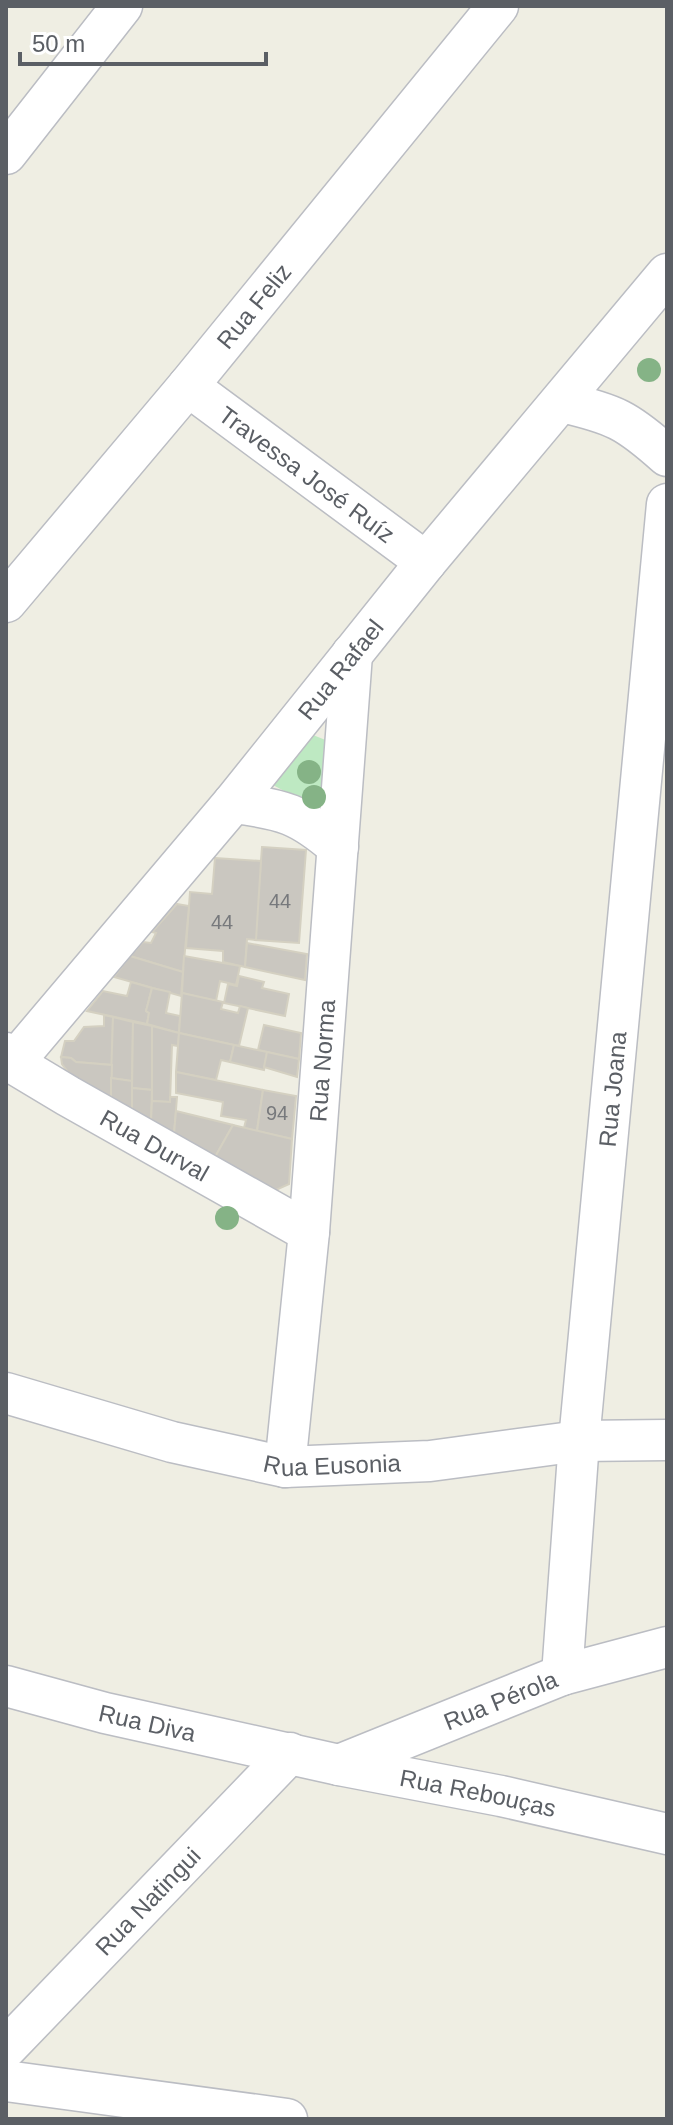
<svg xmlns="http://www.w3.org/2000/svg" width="673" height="2125" font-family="Arial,sans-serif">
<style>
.green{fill:#bee9c2}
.building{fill:#cac7c0;stroke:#d4d0c1;stroke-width:2}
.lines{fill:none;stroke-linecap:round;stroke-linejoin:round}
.minor-casing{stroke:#bbbdc3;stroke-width:43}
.minor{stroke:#fff;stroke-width:40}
.tree{fill:#85b386}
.labels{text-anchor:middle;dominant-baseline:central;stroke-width:6;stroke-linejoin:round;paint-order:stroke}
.number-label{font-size:20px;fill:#77797c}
.street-label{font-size:24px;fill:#5b5f65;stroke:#fff}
</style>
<rect width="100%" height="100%" fill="#efeee3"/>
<!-- green -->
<polygon class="green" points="313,735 328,741 321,811 273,785 274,778"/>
<!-- building -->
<g class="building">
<polygon points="262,847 306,850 299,943 255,940"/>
<polygon points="215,858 261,861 256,940 247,939 245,967 223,962 223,951 186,948 190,892 212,894"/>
<polygon points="177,904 189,906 183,972 130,956 143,942 151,943 156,933 152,932"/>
<polygon points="247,943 307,954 305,980 245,967"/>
<polygon points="130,956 183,972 181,996 114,977"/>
<polygon points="184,956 240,966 236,985 220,981 216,1001 182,993"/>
<polygon points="239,976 264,982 262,988 289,994 285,1016 224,1003 228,984 237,986"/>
<polygon points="131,982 152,988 146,1011 149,1013 147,1024 87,1011 103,991 127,996"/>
<polygon points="152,988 170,992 166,1013 180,1016 179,1033 147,1024 149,1013 146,1011"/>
<polygon points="182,993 223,1002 221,1009 238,1013 240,1006 248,1008 239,1046 179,1033"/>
<polygon points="104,1015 113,1017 112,1065 76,1062 71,1058 61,1057 65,1041 74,1041 84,1027 104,1026"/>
<polygon points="113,1017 133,1022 132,1081 111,1078"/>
<polygon points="133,1022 152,1026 152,1090 132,1088"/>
<polygon points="264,1025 301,1033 299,1059 258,1050"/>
<polygon points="152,1026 179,1033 178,1046 172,1045 170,1102 152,1101"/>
<polygon points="179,1033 234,1045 230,1062 221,1060 216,1080 176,1072"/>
<polygon points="234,1045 267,1052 264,1070 230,1062"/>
<polygon points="267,1052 299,1059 297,1077 264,1067"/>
<polygon points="61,1057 71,1058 76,1062 112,1065 111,1099 71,1076 62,1064"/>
<polygon points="176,1072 263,1090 257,1131 244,1128 246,1120 221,1116 223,1102 176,1093"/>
<polygon points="111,1078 132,1081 132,1110 111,1099"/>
<polygon points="132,1088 152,1090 151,1121 132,1110"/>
<polygon points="263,1090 296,1096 292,1139 257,1131"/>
<polygon points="170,1097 177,1097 174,1134 151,1121 152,1101 170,1102"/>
<polygon points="176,1111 233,1125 215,1157 174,1134"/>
<polygon points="233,1125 292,1139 289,1184 276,1190 215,1157"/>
</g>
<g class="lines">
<defs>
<g id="minor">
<polyline points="6,154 122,6"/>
<path id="s1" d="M188,386L426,562"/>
<path d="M562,402C614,414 627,420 667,456"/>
<path id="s2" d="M6,602L188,386L498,6"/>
<path d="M233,803C283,809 300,814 338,847"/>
<path id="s3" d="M6,1053L13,1063L68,1096L309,1232"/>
<path id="s4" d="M13,1063L233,803L426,562L667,274"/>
<path id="s5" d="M6,1393L172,1442L285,1467L430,1461L579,1441L667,1440"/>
<path id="s6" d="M285,1467L309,1232L352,654"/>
<path id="s7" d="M562,1675L579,1441L667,504"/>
<path id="s8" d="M6,1686L105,1713L339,1765L501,1796L667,1834"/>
<path id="s9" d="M339,1765L562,1675L667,1647"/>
<path id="s10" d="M6,2048L290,1753"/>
<polyline points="6,2081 287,2119"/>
</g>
</defs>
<!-- minor casing -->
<use href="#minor" class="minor-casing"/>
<!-- minor -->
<use href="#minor" class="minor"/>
</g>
<!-- trees -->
<g class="tree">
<circle cx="649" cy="370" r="12"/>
<circle cx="309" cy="772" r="12"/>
<circle cx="314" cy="797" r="12"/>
<circle cx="227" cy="1218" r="12"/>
</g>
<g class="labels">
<!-- number labels -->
<g class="number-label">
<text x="280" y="901">44</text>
<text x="222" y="922">44</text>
<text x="277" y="1113">94</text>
</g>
<!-- street labels -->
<g class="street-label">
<text stroke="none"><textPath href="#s2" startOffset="386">Rua Feliz</textPath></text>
<text stroke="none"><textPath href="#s1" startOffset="148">Travessa José Ruíz</textPath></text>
<text stroke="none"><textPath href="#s4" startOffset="512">Rua Rafael</textPath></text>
<text stroke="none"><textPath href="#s6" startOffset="408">Rua Norma</textPath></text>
<text stroke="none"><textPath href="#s7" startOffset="588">Rua Joana</textPath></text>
<text stroke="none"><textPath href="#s3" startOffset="176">Rua Durval</textPath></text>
<text stroke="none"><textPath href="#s5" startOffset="336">Rua Eusonia</textPath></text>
<text stroke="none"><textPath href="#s9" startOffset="174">Rua Pérola</textPath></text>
<text stroke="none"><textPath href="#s8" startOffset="146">Rua Diva</textPath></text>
<text stroke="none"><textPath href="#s8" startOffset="484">Rua Rebouças</textPath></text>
<text stroke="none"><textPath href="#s10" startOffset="204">Rua Natingui</textPath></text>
</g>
</g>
<!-- border -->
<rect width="673" height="2125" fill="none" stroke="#5b5f65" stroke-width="16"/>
<!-- scale -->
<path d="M20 52v12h246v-12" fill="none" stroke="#5b5f65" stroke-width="4"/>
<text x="32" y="52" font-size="24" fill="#5b5f65" stroke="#ffffff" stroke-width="6" paint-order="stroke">50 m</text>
</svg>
